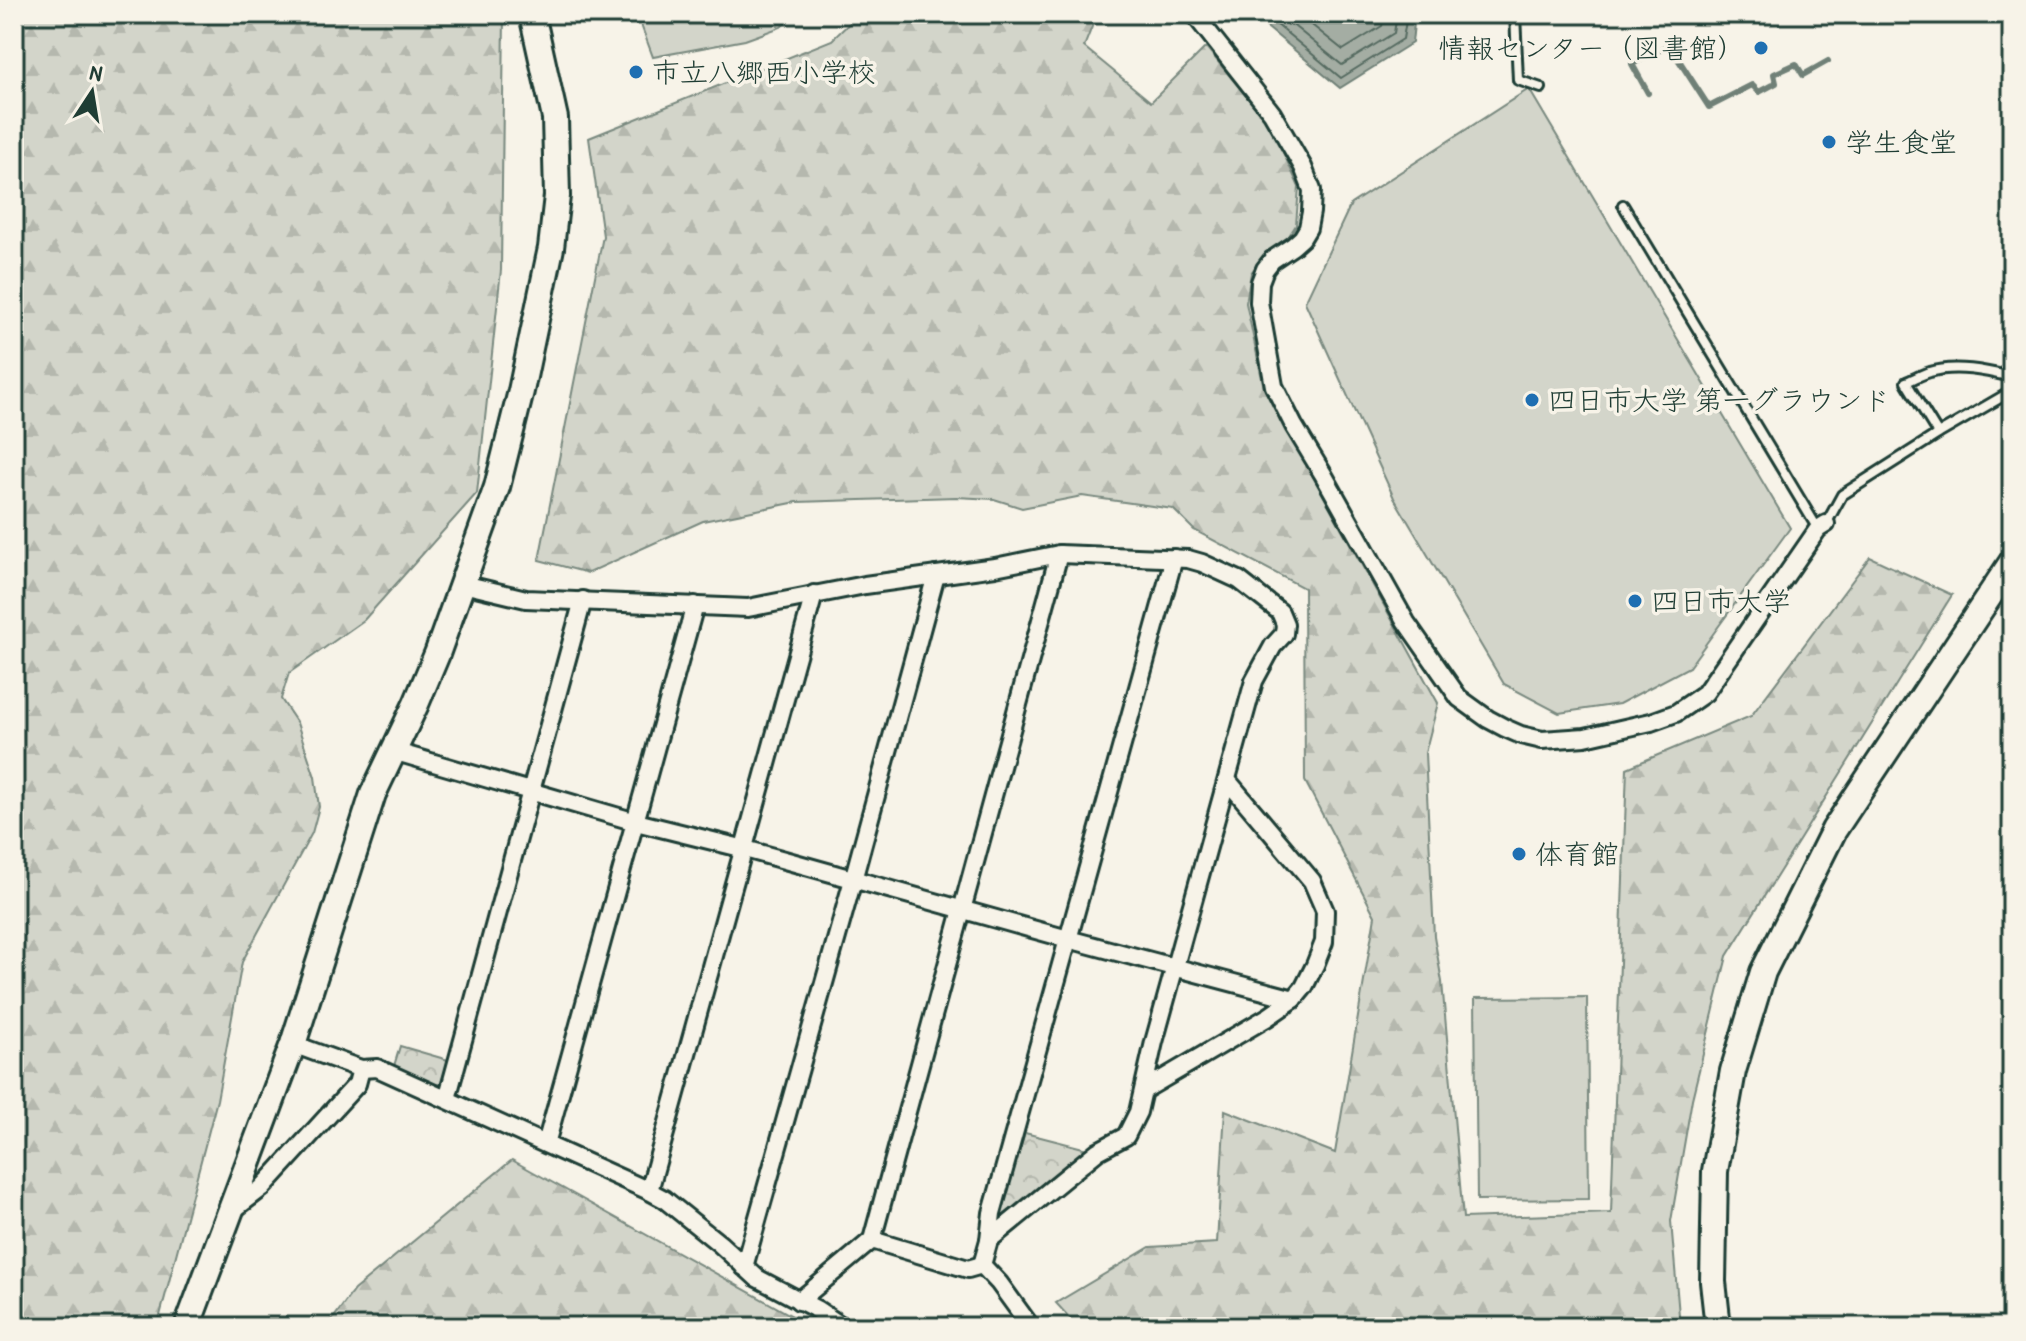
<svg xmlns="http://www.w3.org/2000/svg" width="2026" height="1341" font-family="'Patrick Hand','Klee One',sans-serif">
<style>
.forest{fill:url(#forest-firs);stroke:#79897f;stroke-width:2}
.park{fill:url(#park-crowns);stroke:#79897f;stroke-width:2}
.pitch{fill:#d3d5ca;stroke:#79897f;stroke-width:2}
.water{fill:#a4ada3;stroke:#6f8077;stroke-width:2}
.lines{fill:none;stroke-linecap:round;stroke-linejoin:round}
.shore{stroke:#546a60;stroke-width:2}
.stream{stroke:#6f8077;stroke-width:6}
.lane-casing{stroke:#1f3d34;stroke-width:14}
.street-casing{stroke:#1f3d34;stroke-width:22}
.secondary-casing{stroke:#1f3d34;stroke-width:30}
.lane{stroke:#f7f3e8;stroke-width:8}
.street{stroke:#f7f3e8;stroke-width:16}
.secondary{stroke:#f7f3e8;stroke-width:24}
.poi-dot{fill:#1f6fb2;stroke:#f7f3e8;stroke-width:3}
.labels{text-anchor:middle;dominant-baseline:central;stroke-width:7;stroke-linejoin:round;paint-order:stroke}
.poi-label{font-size:28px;fill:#1f3d34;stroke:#f7f3e8;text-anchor:start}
</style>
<defs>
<pattern id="forest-firs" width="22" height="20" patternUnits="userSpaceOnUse" patternTransform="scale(2)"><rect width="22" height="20" fill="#d3d5ca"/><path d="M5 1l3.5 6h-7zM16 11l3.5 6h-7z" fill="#b5b8ae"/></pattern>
<pattern id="park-crowns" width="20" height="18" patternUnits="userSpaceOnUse" patternTransform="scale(2)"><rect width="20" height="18" fill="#d3d5ca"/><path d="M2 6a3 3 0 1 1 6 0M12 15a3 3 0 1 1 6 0" fill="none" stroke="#b5b8ae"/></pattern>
</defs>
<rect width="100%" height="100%" fill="#f7f3e8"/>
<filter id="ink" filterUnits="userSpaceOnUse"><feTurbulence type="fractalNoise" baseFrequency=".0125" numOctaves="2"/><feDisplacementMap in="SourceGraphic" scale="16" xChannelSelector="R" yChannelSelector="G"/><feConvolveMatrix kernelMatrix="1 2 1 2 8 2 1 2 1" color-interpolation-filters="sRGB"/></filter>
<g filter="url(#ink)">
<!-- forest -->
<g class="forest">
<polygon points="14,14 504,14 501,270 477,493 364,620 289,673 281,699 297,723 315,777 319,807 312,833 242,962 217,1100 157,1327 14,1327"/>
<polygon points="859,14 1097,14 1084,47 1151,102 1206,47 1271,126 1299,187 1296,225 1287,239 1265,254 1251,273 1246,303 1264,388 1438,703 1425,753 1434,936 1442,982 1463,1218 1611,1213 1627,768 1751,716 1870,557 1952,595 1727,956 1692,1099 1671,1221 1680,1327 1078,1327 1056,1303 1150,1247 1217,1243 1225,1110 1335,1153 1375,916 1305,781 1304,588 1194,530 1173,509 1082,496 1022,508 994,499 956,497 797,502 703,521 588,573 539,560 603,236 589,138 832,40"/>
<polygon points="512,1160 812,1327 327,1327 354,1290"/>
</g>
<!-- park -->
<g class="park">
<polygon points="400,1046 448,1060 441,1084 435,1085 394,1066"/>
<polygon points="1025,1133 1087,1149 1006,1219 1001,1213"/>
</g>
<!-- pitch -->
<g class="pitch">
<polygon points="637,14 795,14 781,27 745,40 653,57"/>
<polygon points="1529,89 1790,528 1689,667 1619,704 1559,713 1504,684 1394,498 1305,302 1351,204"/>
<polygon points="1587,997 1589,1199 1477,1200 1475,998"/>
</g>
<!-- water -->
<polygon class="water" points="1251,14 1415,14 1412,43 1340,88"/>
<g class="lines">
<!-- shore -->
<g class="shore">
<polyline points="1264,14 1341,78 1403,39 1407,14"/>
<polyline points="1279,14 1342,65 1394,33 1397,14"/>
<polyline points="1298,14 1343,50 1382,26 1385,14"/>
</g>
<!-- stream -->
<polyline class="stream" points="1648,93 1632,64 1669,45 1709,107 1752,85 1759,92 1776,83 1774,74 1796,64 1803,75 1828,61"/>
<defs>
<g id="lane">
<polyline points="1515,14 1518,80 1541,88"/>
<polyline points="1623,205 1818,529"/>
<path d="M2012,377C1986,371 1956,364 1930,372C1922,374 1914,379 1906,382L1938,434L2012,391"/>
<polyline points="1826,524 1842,495 1938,434"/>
</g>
<g id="street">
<polyline points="1194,14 1272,113 1303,167 1312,190 1311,212 1308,228 1302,238 1293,246 1272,260 1265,269 1260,282 1259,302 1274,386 1294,426 1323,474 1406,622 1459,698 1488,719 1505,728 1521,735 1542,740 1585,737 1651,722 1676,713 1705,693 1818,529 1826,524"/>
<polyline points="463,584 526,599 748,608 865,585 995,567 1059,554 1188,559 1202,563 1239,580 1280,612 1285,624 1284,634 1273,646 1254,681 1154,1042 1138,1112 1126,1136 1098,1151 989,1240 982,1265"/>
<polyline points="393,751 636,822 745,849 1068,939 1294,999"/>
<polyline points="293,1044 361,1069 377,1068 649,1191 664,1199 720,1244 757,1278 816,1309 843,1327"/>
<polyline points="1144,1090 1268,1017 1294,999 1304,987 1315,965 1324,942 1325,911 1312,881 1227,780"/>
<polyline points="447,1099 583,600"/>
<polyline points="546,1144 695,605"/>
<polyline points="649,1191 814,594"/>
<polyline points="232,1211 262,1188 357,1084 361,1069"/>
<polyline points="872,1240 1059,554"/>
<polyline points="989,1240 992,1213 1174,558"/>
<polyline points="982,1265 999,1283 1031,1327"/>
<polyline points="744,1267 853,880 936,575"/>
<polyline points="799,1301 872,1240 968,1269 982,1265"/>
</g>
<g id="secondary">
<polyline points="187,1327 293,1044 373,794 416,704 437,654 497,487 521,391 551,248 557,196 555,118 532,14"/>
<polyline points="1718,1327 1713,1282 1715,1171 1733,1071 1763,972 1834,830 2012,562"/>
</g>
</defs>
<!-- lane casing -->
<use href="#lane" class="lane-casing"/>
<!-- street casing -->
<use href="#street" class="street-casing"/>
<!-- secondary casing -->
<use href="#secondary" class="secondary-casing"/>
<!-- lane -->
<use href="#lane" class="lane"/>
<!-- street -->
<use href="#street" class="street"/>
<!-- secondary -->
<use href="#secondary" class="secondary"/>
</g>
</g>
<!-- markers -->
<g class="poi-dot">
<circle cx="1761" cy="48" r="8"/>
<circle cx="636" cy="72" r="8"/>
<circle cx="1829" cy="142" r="8"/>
<circle cx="1532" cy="400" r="8"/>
<circle cx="1635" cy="601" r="8"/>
<circle cx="1519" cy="854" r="8"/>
</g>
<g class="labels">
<!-- poi labels -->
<g class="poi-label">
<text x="1745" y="48" text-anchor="end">情報センター（図書館）</text>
<text x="652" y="72">市立八郷西小学校</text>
<text x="1845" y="142">学生食堂</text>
<text x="1548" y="400">四日市大学 第一グラウンド</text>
<text x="1651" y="601">四日市大学</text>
<text x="1535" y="854">体育館</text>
</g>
</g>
<!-- margin -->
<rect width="2026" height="1341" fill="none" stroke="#f7f3e8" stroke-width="48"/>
<rect x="24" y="24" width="1978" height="1293" fill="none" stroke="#1f3d34" stroke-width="3" filter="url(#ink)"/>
<!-- north arrow -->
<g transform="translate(92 92) rotate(12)" stroke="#f7f3e8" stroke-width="6" paint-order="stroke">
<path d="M0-6L14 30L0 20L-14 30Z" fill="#1f3d34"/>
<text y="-12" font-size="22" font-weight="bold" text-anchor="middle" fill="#1f3d34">N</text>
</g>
</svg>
